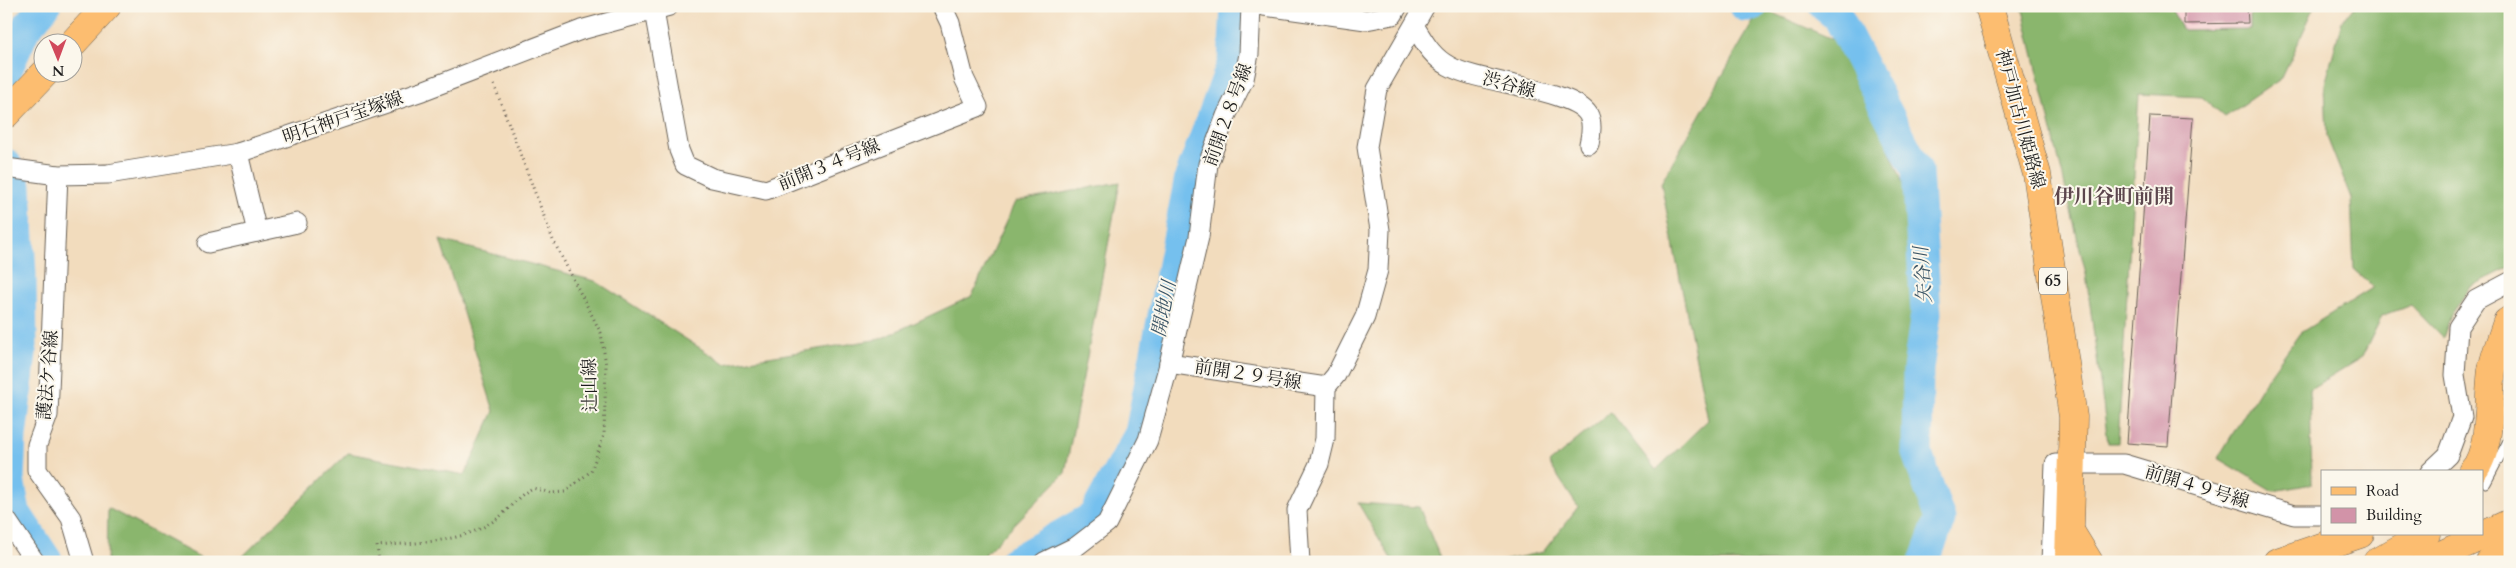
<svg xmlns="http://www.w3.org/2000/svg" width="2516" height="568" font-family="Cardo,'Noto Serif JP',serif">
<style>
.built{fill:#f7cfd2}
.forest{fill:#8ab66d;stroke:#536944}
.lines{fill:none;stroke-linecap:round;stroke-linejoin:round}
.river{stroke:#74c0ee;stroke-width:31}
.building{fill:#d293a8}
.lane-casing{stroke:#675f54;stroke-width:11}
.street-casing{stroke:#675f54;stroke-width:21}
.primary-casing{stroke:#675f54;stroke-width:29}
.highway-casing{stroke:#675f54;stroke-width:29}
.path{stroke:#675f54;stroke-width:3;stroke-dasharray:1 4;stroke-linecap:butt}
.lane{stroke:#fff;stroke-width:9}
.street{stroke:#fff;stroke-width:19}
.primary{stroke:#fcbd6f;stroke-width:28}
.highway{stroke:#fcbd6f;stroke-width:28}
.labels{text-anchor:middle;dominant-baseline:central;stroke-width:4;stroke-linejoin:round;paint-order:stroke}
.shield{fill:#fbf7ec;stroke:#5f5e5a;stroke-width:1}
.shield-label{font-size:16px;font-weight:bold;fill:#1c1c1c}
.street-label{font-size:18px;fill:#1c1c1c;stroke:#fbf7ec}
.water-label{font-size:19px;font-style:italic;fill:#3b5566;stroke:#fbf7ec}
.quarter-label{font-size:20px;font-weight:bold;fill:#5c464d;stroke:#fbf7ec}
</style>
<rect width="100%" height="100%" fill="#fbf7ec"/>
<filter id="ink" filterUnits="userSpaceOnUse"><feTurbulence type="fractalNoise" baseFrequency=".02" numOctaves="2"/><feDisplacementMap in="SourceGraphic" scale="10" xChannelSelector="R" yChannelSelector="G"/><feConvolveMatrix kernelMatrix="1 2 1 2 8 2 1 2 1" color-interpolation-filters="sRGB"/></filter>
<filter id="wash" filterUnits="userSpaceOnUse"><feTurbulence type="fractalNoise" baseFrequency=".0096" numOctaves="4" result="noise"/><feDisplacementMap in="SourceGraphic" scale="20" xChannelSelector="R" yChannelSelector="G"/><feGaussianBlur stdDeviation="1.12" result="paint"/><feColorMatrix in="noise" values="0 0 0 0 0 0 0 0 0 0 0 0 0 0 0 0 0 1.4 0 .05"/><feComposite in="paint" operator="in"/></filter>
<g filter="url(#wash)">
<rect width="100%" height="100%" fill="#f2dcbd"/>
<!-- built -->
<polygon class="built" points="2157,6 2250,6 2250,29 2183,30 2170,7"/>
<!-- forest -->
<g class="forest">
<polygon points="2022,6 2170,7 2183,30 2250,29 2250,10 2269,6 2315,6 2282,78 2225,117 2202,97 2139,94 2118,443 2108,443 2086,274"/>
<polygon points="2355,6 2510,6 2510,267 2470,287 2451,315 2443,338 2411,305 2382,316 2362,357 2310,389 2312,484 2273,491 2218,458 2261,387 2300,333 2374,287 2354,270 2351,198 2327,137 2325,84 2342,21"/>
<polygon points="1761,8 1848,46 1914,211 1928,525 1921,562 1498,562 1543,552 1578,507 1549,463 1611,412 1656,470 1708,420 1661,183"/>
<polygon points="1120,182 1065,473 977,562 237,562 348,453 465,475 494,411 440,240 595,281 725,364 880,339 972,296 1015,202"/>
<polygon points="1358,503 1419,507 1441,560 1465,562 1393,562"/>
<polygon points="108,508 209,562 107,562"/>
</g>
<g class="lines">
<!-- river -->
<g class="river">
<polyline points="1745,6 1752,6"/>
<polyline points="1824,6 1838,17 1917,170 1926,313 1918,369 1917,453 1940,519 1924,562"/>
<polyline points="6,72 25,29 45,6"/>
<polyline points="6,164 16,186 21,274 22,345 11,437 9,479 15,512 48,562"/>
<polyline points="1014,562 1093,517 1140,433 1190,177 1233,62 1236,6"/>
</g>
</g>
<g id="blocks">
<!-- building -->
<g class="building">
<polygon points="2184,6 2247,6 2248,23 2184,24"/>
<polygon points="2150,116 2193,118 2168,446 2127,443"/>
</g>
</g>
</g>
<g filter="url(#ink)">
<use href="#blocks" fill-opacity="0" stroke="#675f54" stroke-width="1"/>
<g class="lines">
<defs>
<polyline id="lane" points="2486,483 2510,437"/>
<g id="street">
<polyline points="1264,6 1366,20 1393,15 1398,6"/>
<polyline points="654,11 679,150 685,165 712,178 766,190 978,107 964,78 950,23 942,6"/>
<path d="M1415,27C1425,43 1432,57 1449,66C1480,84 1571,88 1588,114C1593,122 1591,135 1589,144"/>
<polyline points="6,168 58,175 108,174 238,153 422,91 581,30 669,6"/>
<polyline points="58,175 48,415 37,445 37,470 71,518 84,562"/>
<polyline points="257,232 297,223"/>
<polyline points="208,243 257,232 238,153"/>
<polyline points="1169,363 1326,387"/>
<polyline points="2430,472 2448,455 2462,417 2455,375 2458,327 2476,300 2510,282"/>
<polyline points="6,519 35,562"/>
<polyline points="1044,562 1077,546 1107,523 1148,440 1168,368 1199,237 1208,164 1226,116 1244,79 1249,54 1251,6"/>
<polyline points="1300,562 1297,510 1319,464 1325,439 1326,387 1336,375 1365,317 1378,270 1380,230 1367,147 1377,89 1425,6"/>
<polyline points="2051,562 2055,464 2124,464 2294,515 2322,515"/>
</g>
<g id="primary">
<polyline points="1989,6 2037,174 2073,417 2069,562"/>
<polyline points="72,44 107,6"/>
<polyline points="6,114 46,72"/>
</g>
<g id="highway">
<path d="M2472,472C2492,452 2488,398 2492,370C2495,354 2502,338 2507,322L2510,320"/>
<polyline points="2070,531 2089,562"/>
<polyline points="2277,562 2360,534"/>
<polyline points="2377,562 2426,534"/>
<polyline points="2426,562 2510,523"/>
<polyline points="2490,562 2510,553"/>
</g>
</defs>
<!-- lane casing -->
<use href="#lane" class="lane-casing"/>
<!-- street casing -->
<use href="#street" class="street-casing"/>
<!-- primary casing -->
<use href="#primary" class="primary-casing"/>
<!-- highway casing -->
<use href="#highway" class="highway-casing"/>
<!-- path -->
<path class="path" d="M379,562L377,546C418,542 463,544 498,518C510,509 518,495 533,488L551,493L565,492L591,471L604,435L606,365L601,333L553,240L493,82"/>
<!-- lane -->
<use href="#lane" class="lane"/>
<!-- street -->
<use href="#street" class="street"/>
<!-- primary -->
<use href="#primary" class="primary"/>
<!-- highway -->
<use href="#highway" class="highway"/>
</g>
</g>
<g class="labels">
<!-- shield labels -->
<rect class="shield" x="2039" y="267.5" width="28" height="27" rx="4"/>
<g class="shield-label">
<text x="2053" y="281">65</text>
</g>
<!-- street labels -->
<g class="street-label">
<text transform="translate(1509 85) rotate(15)">渋谷線</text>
<text transform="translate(1228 115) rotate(-70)">前開２８号線</text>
<text transform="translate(343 118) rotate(-19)">明石神戸宝塚線</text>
<text transform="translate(2020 119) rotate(75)">神戸加古川姫路線</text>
<text transform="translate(829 165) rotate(-22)">前開３４号線</text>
<text transform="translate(48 375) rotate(-85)">護法ケ谷線</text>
<text transform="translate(1248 375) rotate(9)">前開２９号線</text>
<text transform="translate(590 385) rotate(-91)">辻山線</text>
<text transform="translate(2197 487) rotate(17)">前開４９号線</text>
</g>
<!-- water labels -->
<g class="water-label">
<text transform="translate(1923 275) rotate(-94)">矢谷川</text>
<text transform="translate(1164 309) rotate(-79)">開地川</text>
</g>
<!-- quarter labels -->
<g class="quarter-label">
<text x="2114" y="196">伊川谷町前開</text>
</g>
</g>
<!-- margin -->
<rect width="2516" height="568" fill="none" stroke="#fbf7ec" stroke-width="25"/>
<!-- legend -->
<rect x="2321" y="470" width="162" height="65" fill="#fbf7ec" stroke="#a29f99"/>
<rect x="2331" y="487" width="25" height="8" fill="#fcbd6f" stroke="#a29f99"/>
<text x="2366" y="496" font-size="15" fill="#1c1c1c">Road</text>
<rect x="2331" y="508" width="25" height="15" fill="#d293a8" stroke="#a29f99"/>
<text x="2366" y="520" font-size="15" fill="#1c1c1c">Building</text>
<!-- north arrow -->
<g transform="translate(58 58) rotate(179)"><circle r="24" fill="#fbf7ec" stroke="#a29f99"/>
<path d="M0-4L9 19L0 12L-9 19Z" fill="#d1495b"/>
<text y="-8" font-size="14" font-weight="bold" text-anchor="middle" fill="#1c1c1c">N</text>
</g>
</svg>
